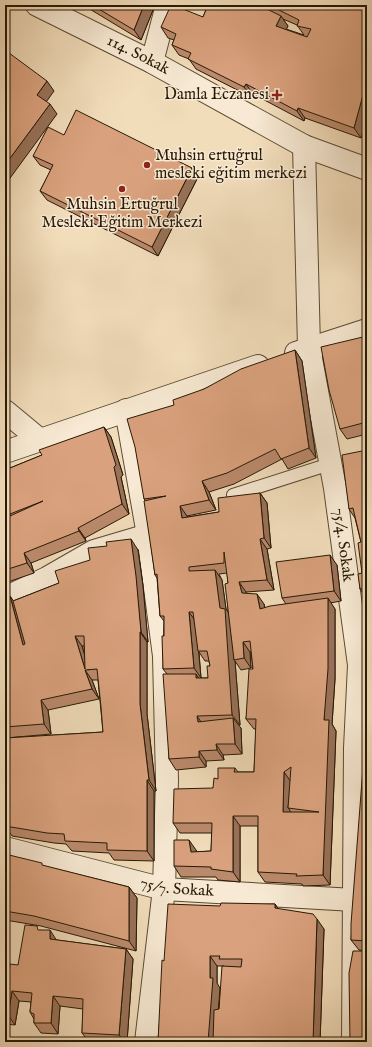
<svg xmlns="http://www.w3.org/2000/svg" width="372" height="1047" font-family="'IM FELL English',serif">
<style>
.lines{fill:none;stroke-linecap:round;stroke-linejoin:round}
.lane-casing{stroke:#5a4a33;stroke-width:14}
.street-casing{stroke:#5a4a33;stroke-width:24}
.lane{stroke:#f7e9d3;stroke-width:12}
.street{stroke:#f7e9d3;stroke-width:22}
.wall{fill:#bb8a6c;stroke:#271906;fill-rule:evenodd}
.shaded-wall{fill:#987158;stroke:#271906}
.building{fill:#d9a17d;stroke:#271906;fill-rule:evenodd}
.poi-dot{fill:#8f2418;stroke:#f7e9d3;stroke-width:1.5}
.labels{text-anchor:middle;dominant-baseline:central;stroke-width:3;stroke-linejoin:round;paint-order:stroke}
.street-label{font-size:16px;fill:#271906;stroke:#f7e9d3}
.poi-label{font-size:16px;fill:#271906;stroke:#f7e9d3;text-anchor:end}
</style>
<rect width="100%" height="100%" fill="#f2ddbb"/>
<filter id="stains"><feTurbulence type="fractalNoise" baseFrequency=".005" numOctaves="4"/><feColorMatrix values="0 0 0 0 .2 0 0 0 0 .09 0 0 0 0 .02 0 0 0 .5 -.17"/></filter>
<radialGradient id="worn" r=".72"><stop offset=".6" stop-color="#630" stop-opacity="0"/><stop offset="1" stop-color="#630" stop-opacity=".3"/></radialGradient>
<g class="lines">
<defs>
<polyline id="lane" points="233,495 330,464"/>
<g id="street">
<path id="s1" d="M37,5L152,62L304,146L367,169"/>
<polyline points="152,62 167,5"/>
<path id="s2" d="M304,146L309,348L335,488L359,665L355,748L353,1042"/>
<polyline points="296,353 367,330"/>
<polyline points="126,410 148,535 164,656 167,780 164,889 146,1042"/>
<polyline points="5,411 40,440"/>
<polyline points="5,452 258,366"/>
<polyline points="5,598 47,578 94,551 148,535"/>
<path id="s3" d="M5,848L164,889L354,900"/>
</g>
</defs>
<!-- lane casing -->
<use href="#lane" class="lane-casing"/>
<!-- street casing -->
<use href="#street" class="street-casing"/>
<!-- lane -->
<use href="#lane" class="lane"/>
<!-- street -->
<use href="#street" class="street"/>
</g>
<!-- wall -->
<g class="wall">
<polygon points="81,5 155,5 141,40 88,8"/>
<path d="M208,5H367V117L361,138L305,118L304,121L253,94L251,97L196,69L189,59L179,55L172,45L174,40L168,38L161,27L203,17ZM283,19L297,25L304,35L286,29L288,26Z"/>
<polygon points="64,135 192,168 198,177 158,256 47,200 40,191 51,170 40,165 33,156"/>
<polygon points="367,336 367,434 347,439 340,429"/>
<path d="M295,350L302,361L316,458L288,469L282,459L234,484L209,492L216,510L187,516V517L219,512L260,493L267,503L271,548L267,549L274,590L246,592V593L264,604L265,608L286,604L282,598L337,565L341,601L330,603L335,609V679L332,724L336,731L330,885L303,886L302,884L265,882L258,872V826H240V882L218,880L216,877H181L174,866L196,850L197,852L211,851L212,833H180L173,823L213,788L218,779L235,768L238,772H254L256,729H254L246,719L253,669L251,652H250L251,668L241,670L235,661L240,725H238L241,728L242,754L223,755L224,760L206,761V767L176,770L169,759L167,674L163,669L164,621L160,616L157,578L155,575L145,500L144,499L174,405L204,389ZM227,573L228,583V613L226,609L222,580L219,574ZM199,652L205,661H209L210,666L208,678H201Z"/>
<polygon points="104,427 111,437 123,475 121,477 129,514 85,538 86,541 31,563 34,573 5,583 5,470 42,455"/>
<polygon points="367,450 364,595 360,589 362,573 361,542 355,518 349,509"/>
<path d="M138,550L143,586L148,642H147V714L156,791H154V861L114,860L109,853L72,851L66,844L54,843L12,836L10,833H5V599L10,596L13,601L59,583ZM82,646H84V655ZM92,680H98L103,732L6,738L51,734L48,710L99,699Z"/>
<polygon points="367,729 367,1042 366,951 359,950 351,940"/>
<polygon points="5,854 44,866 129,887 137,898 136,951 41,926 5,920"/>
<path d="M275,904L278,909L324,929L320,1042H158L164,961L220,906ZM217,966H224L219,1009L217,983Z"/>
<polygon points="40,930 57,940 126,949 133,959 127,1042 89,1042 82,1033 83,1009 60,1006 58,1034 41,1033 34,1023 34,1019 30,1012 31,1002 19,1001 15,1025 5,1024 5,990 7,990 18,965"/>
</g>
<!-- shaded-wall -->
<g class="shaded-wall">
<polygon points="144,5 155,5 141,40 134,30"/>
<polygon points="281,16 288,26 283,36 276,26"/>
<polygon points="367,80 367,117 361,138 354,128"/>
<polygon points="47,81 54,91 44,105 37,95"/>
<polygon points="246,84 253,94 251,97 244,87"/>
<polygon points="50,104 57,114 5,185 5,165"/>
<polygon points="298,108 305,118 304,121 297,111"/>
<polygon points="192,168 198,177 158,256 152,247"/>
<polygon points="295,350 302,361 316,458 309,448"/>
<polygon points="104,427 111,437 123,475 121,477 129,514 122,504"/>
<polygon points="202,481 209,492 216,510 209,500"/>
<polygon points="260,493 267,503 271,548 264,538"/>
<polygon points="180,506 187,516 189,528 182,518"/>
<polygon points="78,528 85,538 86,541 79,531"/>
<polygon points="131,539 138,550 143,586 148,642 141,632"/>
<polygon points="260,539 267,549 274,590 267,580"/>
<polygon points="24,553 31,563 34,573 27,563"/>
<polygon points="330,555 337,565 341,601 334,591"/>
<polygon points="215,570 222,580 226,609 233,619 234,660 235,661 240,725 232,715"/>
<polygon points="239,582 246,592 249,603 242,593"/>
<polygon points="257,594 264,604 267,620 260,609"/>
<polygon points="10,596 17,606 30,655 23,645"/>
<polygon points="328,598 335,609 335,679 332,724 336,731 330,885 323,875 324,720"/>
<polygon points="189,612 196,622 201,678 194,668"/>
<polygon points="140,632 147,642 147,714 156,791 149,780 140,704"/>
<polygon points="75,636 82,646 89,670 85,669"/>
<polygon points="243,642 250,652 251,668 244,658"/>
<polygon points="85,670 92,680 99,699 92,689"/>
<polygon points="196,674 203,684 196,678"/>
<polygon points="41,700 48,710 51,734 44,724"/>
<polygon points="197,716 204,726 198,722"/>
<polygon points="233,718 241,728 242,754 235,744"/>
<polygon points="216,744 223,755 224,760 217,750"/>
<polygon points="199,751 206,761 206,767 199,757"/>
<polygon points="284,772 291,782 288,808 290,810 290,822 283,812"/>
<polygon points="147,780 154,791 154,861 147,851"/>
<polygon points="233,816 240,826 240,882 233,872"/>
<polygon points="189,840 196,850 198,862 191,852"/>
<polygon points="129,887 137,898 136,951 129,941"/>
<polygon points="275,904 282,914 275,908"/>
<polygon points="317,919 324,929 320,1042 313,1042"/>
<polygon points="50,930 57,941 50,939"/>
<polygon points="126,949 133,959 127,1042 124,1042 119,1035"/>
<polygon points="210,956 217,966 217,983 220,988 216,1042 208,1042 210,978"/>
<polygon points="12,991 19,1001 15,1025 8,1015"/>
<polygon points="53,996 60,1006 58,1034 51,1023"/>
</g>
<!-- building -->
<g class="building">
<polygon points="92,5 144,5 134,30"/>
<polygon points="171,5 173,5 203,17 208,5 259,5 281,16 276,26 307,37 311,29 297,26 299,20 269,5 367,5 367,80 354,128 298,108 297,111 246,84 244,87 188,59 191,53 172,45 176,34 161,27"/>
<polygon points="5,50 47,81 37,95 50,104 5,165"/>
<polygon points="76,110 192,168 152,247 40,191 53,165 33,156 48,127 64,135"/>
<polygon points="367,336 367,422 340,429 329,390 321,347"/>
<path d="M295,350L309,448L281,459L275,449L227,473L202,481L209,500L180,506L182,518L219,512L218,498L260,493L264,538L260,539L267,580L239,582L242,593L257,594L260,609L270,606L328,598V669L324,720H329L323,875L296,876L297,874L258,872V816H233V872L211,869V867L174,866V840H189L191,852L211,851L212,823H173L174,789L213,788L214,778L218,779V768H235L234,772H254L256,719H246L249,669H253L250,641L243,642L244,658L234,660L225,584L228,583L224,552V563L189,567V571L215,570L220,608L225,609L232,715L197,716L198,722L233,718L235,744H216L217,750L199,751V757L169,759L163,674H196V678H208L207,666H210L207,651H198L193,612H189L194,668L163,669L162,636H164V616H160L157,574L155,575L144,501L166,496L144,499L135,447L127,419L174,405L173,400L204,389L241,369ZM291,767L288,808L319,812H283L284,772Z"/>
<path d="M104,427L116,465L114,467L122,504L78,528L79,531L24,553L27,563L5,570V470L42,455L39,450ZM43,501L10,516V514Z"/>
<polygon points="367,450 367,622 364,588 360,589 358,574 362,573 358,543 361,542 353,508 349,509 342,455"/>
<path d="M131,539L136,576L141,632H140V704L149,780H147V851L107,850V843L65,841L64,834L47,833L5,826V738L103,732L101,707L97,669L85,670L92,689L41,700L44,724L5,727V599L10,596L23,645L25,644L13,601L59,583L55,571L90,560L88,548L107,546L106,542ZM75,636H84L85,669Z"/>
<polygon points="330,555 334,591 282,598 276,562"/>
<polygon points="366,728 367,729 367,941 351,940 351,924"/>
<polygon points="5,854 42,863 42,865 129,887 129,941 34,916 5,911"/>
<polygon points="221,903 275,904 275,908 313,914 317,919 313,1042 213,1042 214,1010 219,1009 222,966 241,967 242,959 219,959 220,956 210,956 210,978 213,978 208,1042 158,1042 162,960 164,961 168,904 220,906"/>
<polygon points="25,925 37,926 38,930 50,930 50,939 126,949 119,1035 82,1033 83,999 53,996 51,1023 34,1023 34,1014 30,1012 32,993 12,991 8,1015 5,1015 5,990 7,990 10,964 18,965"/>
<polygon points="367,947 367,1042 350,1042 349,973 353,951 366,951"/>
</g>
<!-- markers -->
<g class="poi-dot">
<path d="M275 89h4v4h4v4h-4v4h-4v-4h-4v-4h4z"/>
<circle cx="147" cy="165" r="4"/>
<circle cx="122" cy="189" r="4"/>
</g>
<g class="labels">
<!-- street labels -->
<g class="street-label">
<text stroke="none"><textPath href="#s1" startOffset="113">114. Sokak</textPath></text>
<text stroke="none"><textPath href="#s2" startOffset="402">75/4. Sokak</textPath></text>
<text stroke="none"><textPath href="#s3" startOffset="177">75/7. Sokak</textPath></text>
</g>
<!-- poi labels -->
<g class="poi-label">
<text x="269" y="95">Damla Eczanesi</text>
<text x="155" y="156" text-anchor="start">Muhsin ertuğrul<tspan x="155" dy="18">mesleki eğitim merkezi</tspan></text>
<text x="122" y="205" text-anchor="middle">Muhsin Ertuğrul<tspan x="122" dy="18">Mesleki Eğitim Merkezi</tspan></text>
</g>
</g>
<!-- margin -->
<rect width="372" height="1047" fill="none" stroke="#f2ddbb" stroke-width="20"/>
<rect x="6" y="6" width="360" height="1035" fill="none" stroke="#271906" stroke-width="2"/>
<rect x="10" y="10" width="352" height="1027" fill="none" stroke="#271906"/>
<rect width="100%" height="100%" filter="url(#stains)"/>
<rect width="100%" height="100%" fill="url(#worn)"/>
</svg>
